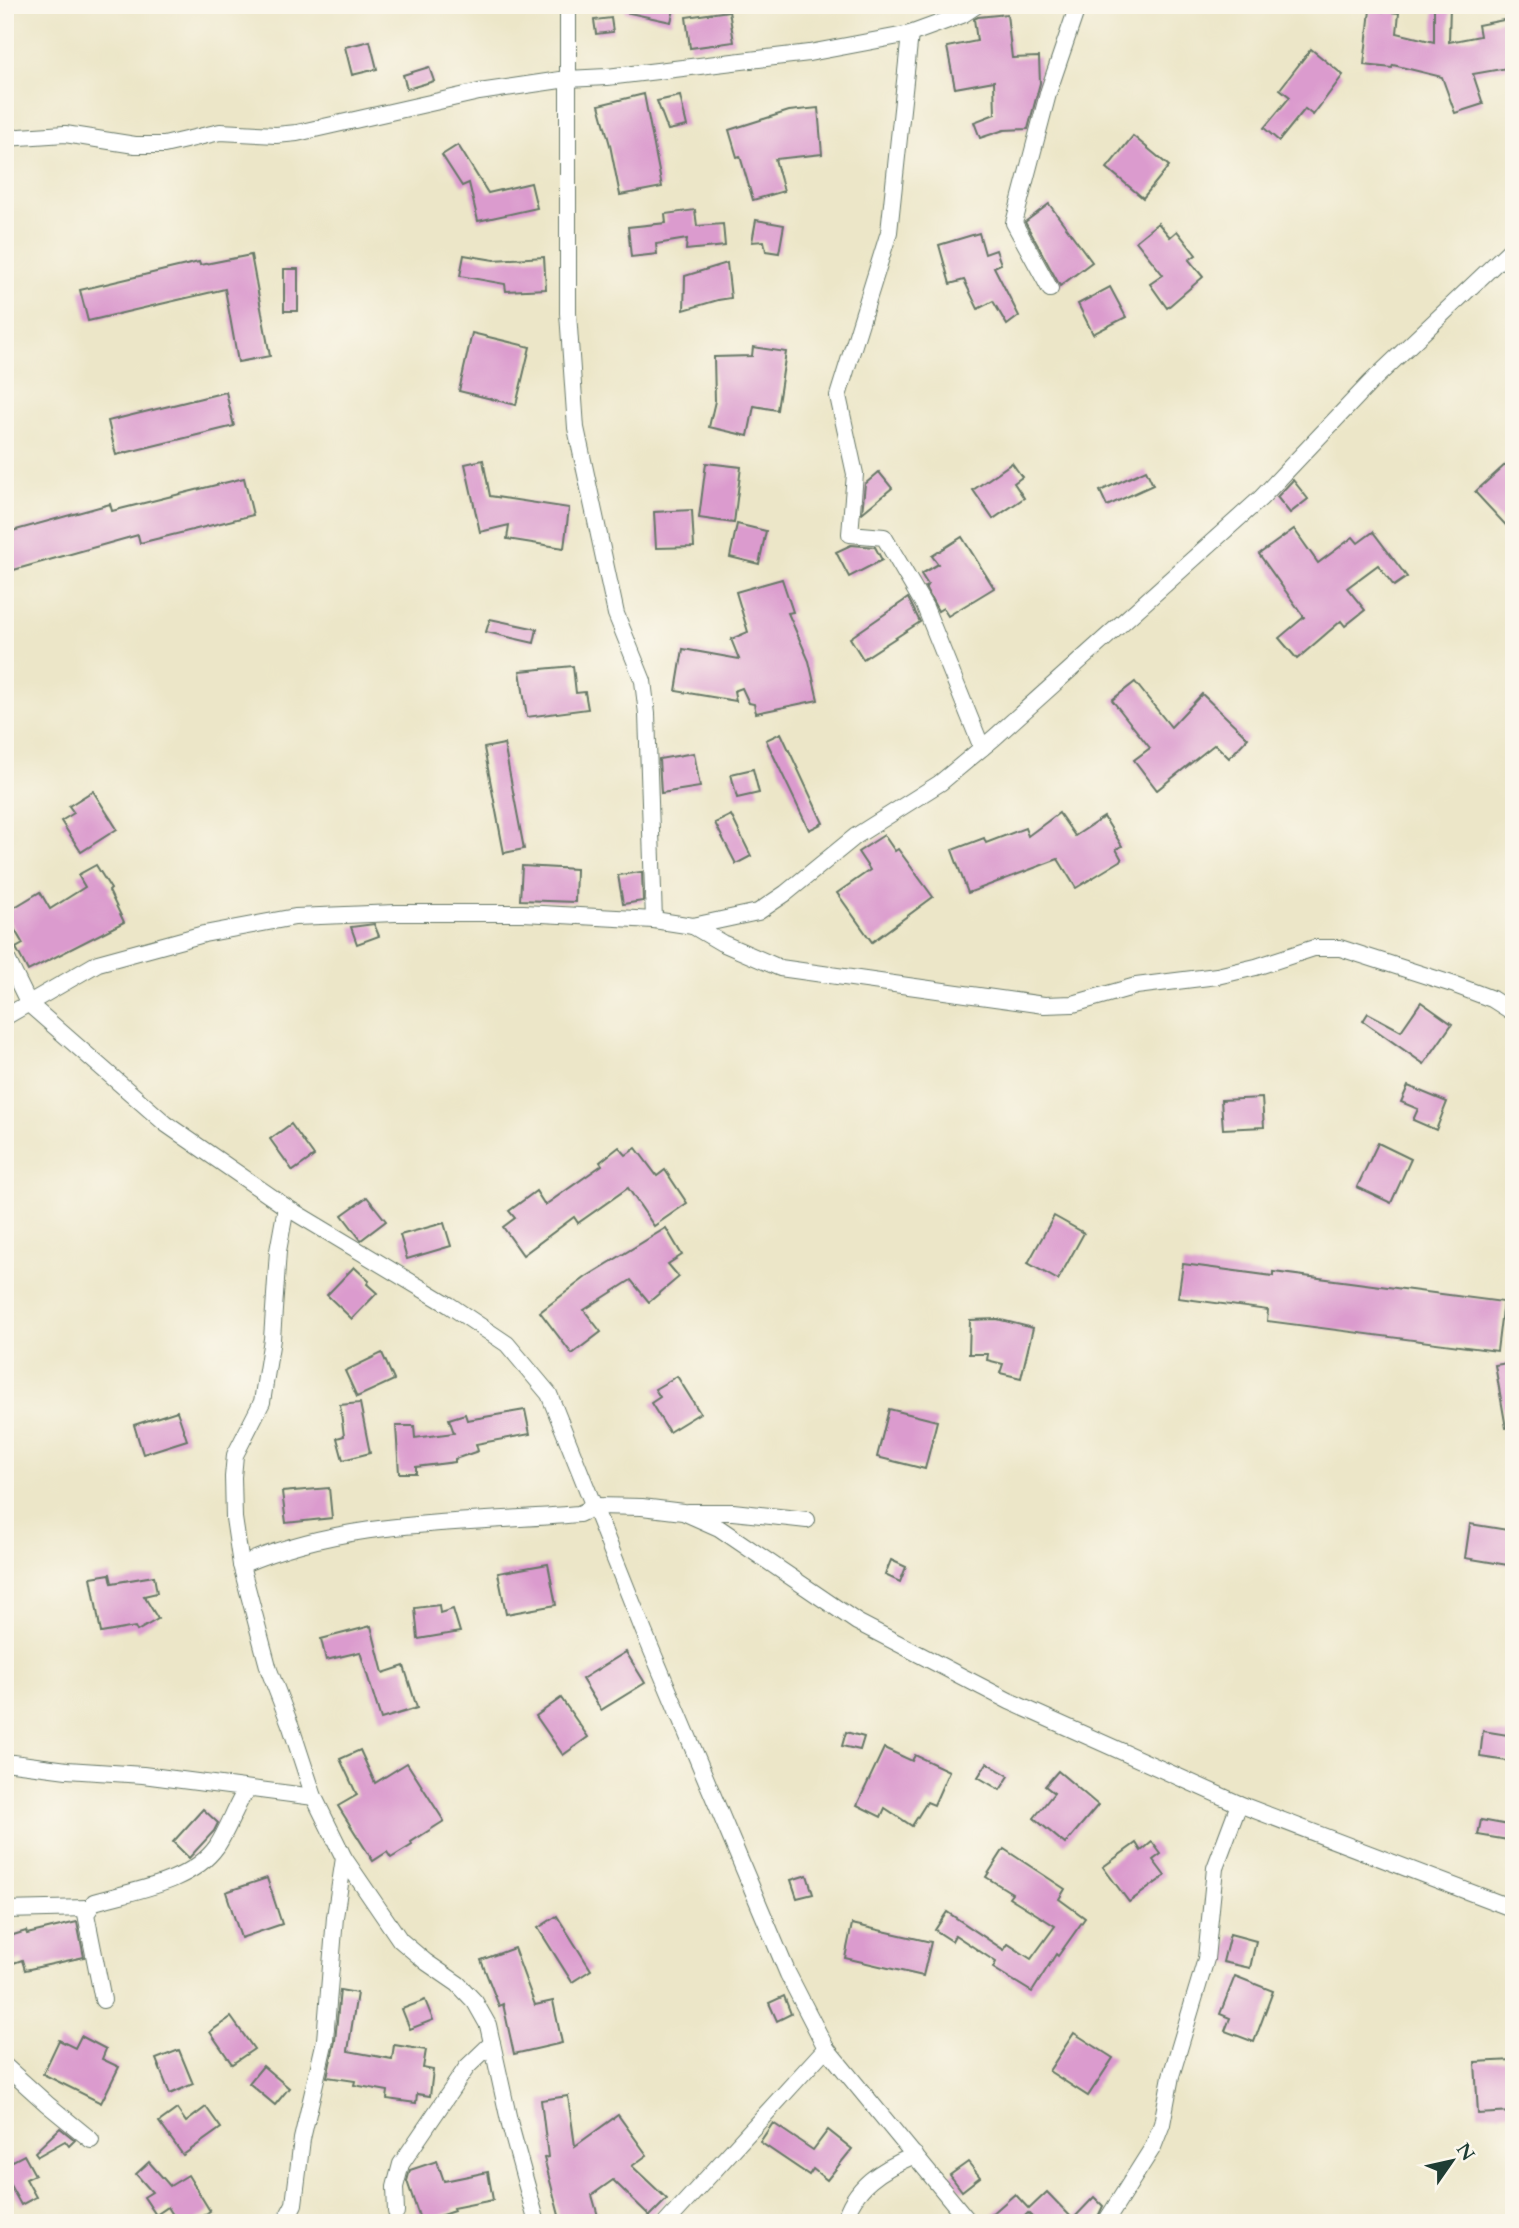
<svg xmlns="http://www.w3.org/2000/svg" width="1519" height="2228" font-family="Cardo,serif">
<style>
.building{fill:#db9bce}
.lines{fill:none;stroke-linecap:round;stroke-linejoin:round}
.street-casing{stroke:#677868;stroke-width:18}
.street{stroke:#fff;stroke-width:16}
</style>
<rect width="100%" height="100%" fill="#fbf7ec"/>
<filter id="ink" filterUnits="userSpaceOnUse"><feTurbulence type="fractalNoise" baseFrequency=".0143" numOctaves="2"/><feDisplacementMap in="SourceGraphic" scale="14" xChannelSelector="R" yChannelSelector="G"/><feConvolveMatrix kernelMatrix="1 2 1 2 8 2 1 2 1" color-interpolation-filters="sRGB"/></filter>
<filter id="wash" filterUnits="userSpaceOnUse"><feTurbulence type="fractalNoise" baseFrequency=".00686" numOctaves="4" result="noise"/><feDisplacementMap in="SourceGraphic" scale="28" xChannelSelector="R" yChannelSelector="G"/><feGaussianBlur stdDeviation="1.57" result="paint"/><feColorMatrix in="noise" values="0 0 0 0 0 0 0 0 0 0 0 0 0 0 0 0 0 1.4 0 .05"/><feComposite in="paint" operator="in"/></filter>
<g filter="url(#wash)">
<rect width="100%" height="100%" fill="#ece6c8"/>
<g id="blocks">
<!-- building -->
<g class="building">
<polygon points="626,5 675,5 671,22 625,12"/>
<polygon points="1434,5 1450,5 1449,42 1480,36 1478,25 1514,18 1514,49 1510,50 1513,67 1473,74 1483,104 1455,113 1442,77 1393,65 1392,68 1364,65 1370,10 1399,13 1397,33 1434,42"/>
<polygon points="729,11 734,42 690,48 686,17"/>
<polygon points="1007,14 1012,58 1039,57 1040,83 1028,129 1004,130 980,138 974,122 995,114 994,81 955,88 947,47 977,41 974,19 978,17"/>
<polygon points="611,18 613,32 596,34 594,20"/>
<polygon points="370,41 377,69 352,75 345,47"/>
<polygon points="1311,49 1343,75 1313,115 1305,109 1279,141 1264,128 1290,97 1280,89"/>
<polygon points="429,67 434,81 407,89 403,75"/>
<polygon points="644,94 662,187 620,195 610,145 599,105"/>
<polygon points="680,96 687,126 668,130 657,101"/>
<polygon points="818,108 822,154 775,159 784,191 753,200 740,156 737,157 729,130 789,111"/>
<polygon points="1133,136 1169,166 1143,198 1107,168"/>
<polygon points="458,145 488,193 531,183 537,208 478,221 469,183 462,186 442,155"/>
<polygon points="1049,204 1092,262 1060,286 1025,222"/>
<polygon points="695,210 697,226 723,224 725,246 686,250 687,239 656,244 657,254 631,257 628,227 666,223 665,214"/>
<polygon points="756,220 784,225 779,253 766,251 764,241 752,242"/>
<polygon points="1158,223 1170,237 1177,231 1196,255 1189,260 1203,277 1167,308 1150,284 1163,275 1136,241"/>
<polygon points="979,233 985,254 996,250 1001,264 994,267 1019,316 1007,325 993,301 978,309 964,280 950,284 939,245"/>
<polygon points="251,255 270,356 238,362 225,289 88,321 80,290 199,262 200,265"/>
<polygon points="464,255 494,260 544,257 546,289 506,291 505,284 460,276"/>
<polygon points="727,263 731,298 718,300 684,310 685,276"/>
<rect x="284" y="269" width="14" height="42"/>
<polygon points="1110,287 1126,317 1093,334 1078,304"/>
<polygon points="472,333 530,347 516,405 459,391"/>
<polygon points="753,347 786,352 777,410 754,406 748,436 709,427 715,401 714,357 752,356"/>
<polygon points="226,392 234,426 116,455 108,421"/>
<polygon points="483,460 490,496 569,508 564,548 507,539 509,525 480,532 465,464"/>
<polygon points="706,463 741,467 734,523 699,518"/>
<polygon points="1012,463 1022,477 1014,483 1024,498 993,519 973,490"/>
<polygon points="1505,465 1514,475 1514,534 1475,492"/>
<polygon points="1146,470 1153,485 1107,506 1100,491"/>
<polygon points="879,472 892,488 862,513 865,484"/>
<polygon points="244,478 253,515 140,543 138,535 10,571 5,554 5,533 110,504 112,511"/>
<polygon points="1293,480 1308,499 1290,513 1277,497"/>
<polygon points="692,510 694,547 656,548 654,512"/>
<polygon points="737,524 766,531 759,564 730,557"/>
<polygon points="1294,529 1318,563 1353,537 1358,543 1373,532 1407,577 1394,586 1378,565 1347,588 1365,610 1345,626 1341,621 1297,659 1279,638 1304,617 1259,554"/>
<polygon points="962,537 994,588 948,616 943,608 938,611 925,587 928,585 921,574 938,564 932,556"/>
<polygon points="851,545 875,547 882,560 849,577 836,552"/>
<polygon points="782,579 793,612 788,613 809,661 818,700 756,713 754,704 749,703 742,688 734,691 736,701 676,691 683,649 739,659 731,639 748,632 736,592"/>
<polygon points="908,598 920,622 863,659 850,638"/>
<polygon points="490,619 537,629 534,643 486,632"/>
<polygon points="573,666 576,693 585,692 588,709 527,717 520,671"/>
<polygon points="1135,682 1171,727 1202,694 1248,738 1229,758 1215,744 1157,790 1134,760 1150,748 1112,700"/>
<polygon points="781,733 823,823 809,830 766,740"/>
<polygon points="504,744 524,849 504,853 484,748"/>
<polygon points="694,753 700,787 661,793 659,759"/>
<polygon points="753,769 759,793 737,798 731,774"/>
<polygon points="93,791 117,829 81,852 61,821 74,813 69,806"/>
<polygon points="1059,813 1075,836 1104,817 1122,846 1116,849 1122,860 1076,888 1058,859 968,893 952,850 984,838 986,843 1025,828 1028,836"/>
<polygon points="731,815 751,856 736,864 715,823"/>
<polygon points="884,835 895,851 898,849 933,897 872,942 837,893 870,870 858,852"/>
<polygon points="96,865 111,889 109,891 124,922 28,971 16,948 23,944 5,913 40,892 50,909 85,887 78,875"/>
<polygon points="522,866 576,869 575,902 520,900"/>
<polygon points="642,872 643,901 623,904 618,875"/>
<polygon points="374,924 379,936 357,944 351,927"/>
<polygon points="1421,1002 1452,1024 1424,1064 1363,1021 1368,1013 1401,1031"/>
<polygon points="1408,1086 1447,1102 1436,1130 1413,1120 1418,1109 1401,1102"/>
<polygon points="1262,1098 1264,1127 1223,1129 1221,1100"/>
<polygon points="291,1124 314,1156 293,1171 270,1139"/>
<polygon points="1378,1143 1411,1159 1391,1203 1357,1187"/>
<polygon points="619,1147 626,1155 636,1148 657,1176 665,1170 687,1203 654,1226 628,1188 578,1223 574,1217 523,1255 503,1227 515,1218 509,1211 536,1191 545,1205 602,1165 600,1162"/>
<polygon points="367,1197 386,1221 361,1240 342,1215"/>
<polygon points="1054,1216 1084,1233 1058,1280 1028,1263"/>
<polygon points="444,1223 451,1246 407,1259 400,1235"/>
<polygon points="666,1228 682,1255 668,1264 679,1277 649,1302 631,1280 584,1310 601,1332 572,1354 540,1312 586,1277"/>
<polygon points="1183,1264 1273,1276 1273,1272 1503,1302 1497,1351 1267,1321 1268,1310 1178,1298"/>
<polygon points="354,1267 369,1281 367,1284 377,1293 352,1319 327,1295"/>
<polygon points="997,1319 1033,1328 1021,1378 1000,1373 1003,1364 987,1360 988,1354 969,1354 970,1320"/>
<polygon points="382,1353 394,1380 357,1397 345,1371"/>
<polygon points="1514,1362 1514,1427 1506,1428 1495,1365"/>
<polygon points="677,1376 700,1413 669,1432 651,1403 660,1397 655,1389"/>
<polygon points="360,1403 370,1453 343,1460 337,1438 344,1436 340,1405"/>
<polygon points="889,1409 937,1421 925,1469 877,1457"/>
<polygon points="525,1410 530,1434 476,1444 478,1451 455,1459 455,1462 416,1467 416,1473 399,1473 396,1426 414,1426 415,1438 454,1433 449,1419 465,1414 467,1420"/>
<polygon points="177,1411 187,1440 143,1454 134,1425"/>
<polygon points="329,1488 332,1518 286,1523 282,1492"/>
<polygon points="1470,1524 1514,1531 1514,1566 1465,1558"/>
<polygon points="891,1560 906,1567 900,1582 885,1575"/>
<polygon points="548,1564 556,1605 506,1614 498,1573"/>
<polygon points="110,1574 112,1583 154,1576 157,1593 144,1596 158,1619 137,1631 135,1627 101,1633 91,1577"/>
<polygon points="439,1605 440,1613 453,1609 460,1632 418,1639 415,1608"/>
<polygon points="371,1626 383,1673 404,1666 417,1708 381,1719 360,1652 326,1660 321,1639"/>
<polygon points="626,1652 645,1683 601,1710 582,1679"/>
<polygon points="561,1698 588,1737 563,1755 536,1716"/>
<polygon points="1483,1731 1514,1736 1514,1762 1480,1757"/>
<polygon points="846,1732 864,1737 860,1750 842,1746"/>
<polygon points="884,1748 912,1761 915,1755 949,1771 934,1805 927,1802 912,1826 885,1808 881,1817 857,1805"/>
<polygon points="360,1750 375,1783 407,1763 444,1821 411,1842 412,1845 391,1858 387,1852 373,1861 338,1806 357,1795 340,1759"/>
<polygon points="987,1763 1009,1776 1000,1790 978,1777"/>
<polygon points="1058,1771 1098,1805 1065,1844 1034,1818 1054,1793 1045,1786"/>
<polygon points="203,1809 218,1823 214,1831 189,1858 173,1842"/>
<polygon points="1481,1820 1514,1826 1514,1841 1478,1835"/>
<polygon points="1152,1842 1161,1854 1153,1860 1165,1876 1129,1902 1103,1867 1136,1843 1141,1851"/>
<polygon points="1004,1849 1065,1889 1059,1899 1085,1918 1058,1956 1056,1954 1032,1992 993,1968 996,1962 955,1935 952,1941 935,1930 947,1912 1004,1950 1008,1944 1031,1959 1055,1926 1009,1897 1012,1893 986,1877"/>
<polygon points="807,1875 813,1894 797,1898 791,1880"/>
<polygon points="267,1878 282,1924 241,1938 226,1892"/>
<polygon points="557,1916 591,1970 572,1982 538,1928"/>
<polygon points="77,1922 84,1957 25,1970 22,1960 5,1966 5,1950 11,1948 7,1937 26,1931 27,1934"/>
<polygon points="852,1924 931,1942 923,1976 845,1958"/>
<polygon points="1230,1934 1256,1941 1250,1968 1223,1962"/>
<polygon points="514,1948 535,2005 553,2001 562,2043 514,2054 503,2004 499,2006 481,1960"/>
<polygon points="1235,1976 1273,1991 1254,2042 1225,2031 1230,2018 1220,2014"/>
<polygon points="340,1990 357,1993 348,2051 392,2059 394,2045 426,2050 423,2068 433,2070 430,2096 417,2094 416,2103 387,2099 388,2091 354,2085 355,2081 327,2077 335,2041"/>
<polygon points="784,1996 791,2014 777,2021 769,2003"/>
<polygon points="425,2000 433,2020 410,2029 402,2009"/>
<polygon points="231,2017 254,2049 232,2064 210,2032"/>
<polygon points="1074,2033 1113,2058 1088,2096 1049,2071"/>
<polygon points="81,2036 106,2049 102,2059 119,2067 101,2103 43,2074 59,2040 75,2048"/>
<polygon points="179,2050 193,2084 170,2094 156,2059"/>
<polygon points="1513,2060 1514,2112 1478,2114 1475,2062"/>
<polygon points="263,2066 289,2088 275,2105 249,2083"/>
<polygon points="568,2096 575,2146 618,2115 647,2155 632,2166 667,2199 650,2216 613,2180 592,2195 598,2216 572,2223 561,2223 544,2158 548,2157 541,2100"/>
<polygon points="206,2107 221,2128 183,2155 159,2122 177,2109 186,2122"/>
<polygon points="773,2123 813,2150 828,2130 852,2149 827,2180 813,2169 809,2175 760,2142"/>
<polygon points="60,2128 75,2140 69,2146 65,2141 38,2156 35,2152"/>
<polygon points="24,2155 35,2175 26,2179 36,2197 21,2205 5,2176 5,2165"/>
<polygon points="437,2161 444,2181 488,2172 493,2200 453,2208 454,2211 421,2222 407,2181 410,2170"/>
<polygon points="149,2162 170,2186 188,2175 210,2211 192,2223 178,2223 168,2207 156,2215 144,2197 152,2192 136,2174"/>
<polygon points="968,2162 980,2177 962,2191 950,2175"/>
<polygon points="1047,2192 1073,2219 1094,2197 1103,2206 1095,2223 1038,2223 1028,2213 1018,2223 998,2223 991,2215 1015,2194 1029,2209"/>
</g>
</g>
</g>
<g filter="url(#ink)">
<use href="#blocks" fill-opacity="0" stroke="#677868" stroke-width="2"/>
<g class="lines">
<defs>
<g id="street">
<polyline points="568,5 568,313 576,428 616,614 643,681 647,714 654,920"/>
<polyline points="910,34 889,232 838,396 855,474 850,534 884,537 925,607 982,748"/>
<polyline points="5,138 65,134 135,145 164,145 220,132 276,135 297,133 479,92 567,79 607,77 809,53 910,34 962,15 977,5"/>
<polyline points="1050,289 1014,223 1049,90 1078,5"/>
<polyline points="693,926 722,943 780,968 1044,1005 1073,1004 1136,986 1217,976 1256,967 1314,948 1340,948 1455,985 1492,999 1514,1013"/>
<polyline points="5,955 29,1004 166,1124 286,1207 449,1305 507,1344 549,1394 644,1632 788,1974 826,2048 970,2223"/>
<polyline points="5,1017 98,963 204,934 295,917 396,913 523,913 654,920 693,926 758,912 786,893 856,836 940,783 994,738 1261,498 1371,382 1514,246"/>
<polyline points="286,1207 278,1251 272,1339 262,1402 235,1455 233,1477 234,1518 241,1565 269,1670 291,1727 314,1797 344,1858 400,1940 426,1962 458,1984 475,2002 488,2025 510,2125 537,2223"/>
<polyline points="688,1512 733,1512 807,1520"/>
<path d="M241,1565C348,1518 464,1524 579,1514L596,1506L642,1507L683,1512L719,1528L857,1622L1009,1701L1239,1804L1514,1909"/>
<polyline points="5,1762 67,1770 143,1775 314,1797"/>
<polyline points="5,1910 88,1908"/>
<path d="M103,2000L86,1914L94,1902C135,1890 191,1883 217,1846C227,1831 233,1813 242,1797L248,1790"/>
<polyline points="5,2066 47,2104 91,2140"/>
<polyline points="396,2212 395,2187 401,2164 467,2067 492,2043"/>
<polyline points="284,2223 294,2204 302,2139 325,2040 335,1917 344,1858"/>
<polyline points="666,2223 826,2048"/>
<path d="M844,2223C853,2186 882,2169 915,2155"/>
<polyline points="1105,2223 1153,2147 1162,2124 1171,2076 1206,1959 1215,1868 1239,1804"/>
</g>
</defs>
<!-- street casing -->
<use href="#street" class="street-casing"/>
<!-- street -->
<use href="#street" class="street"/>
</g>
</g>
<!-- margin -->
<rect width="1519" height="2228" fill="none" stroke="#fbf7ec" stroke-width="28"/>
<!-- north arrow -->
<g transform="translate(1452 2161) rotate(56)" stroke="#fbf7ec" stroke-width="5" paint-order="stroke">
<path d="M0-5L12 26L0 18L-12 26Z" fill="#1f3d34"/>
<text y="-10" font-size="19" font-weight="bold" text-anchor="middle" fill="#1f3d34">N</text>
</g>
</svg>
